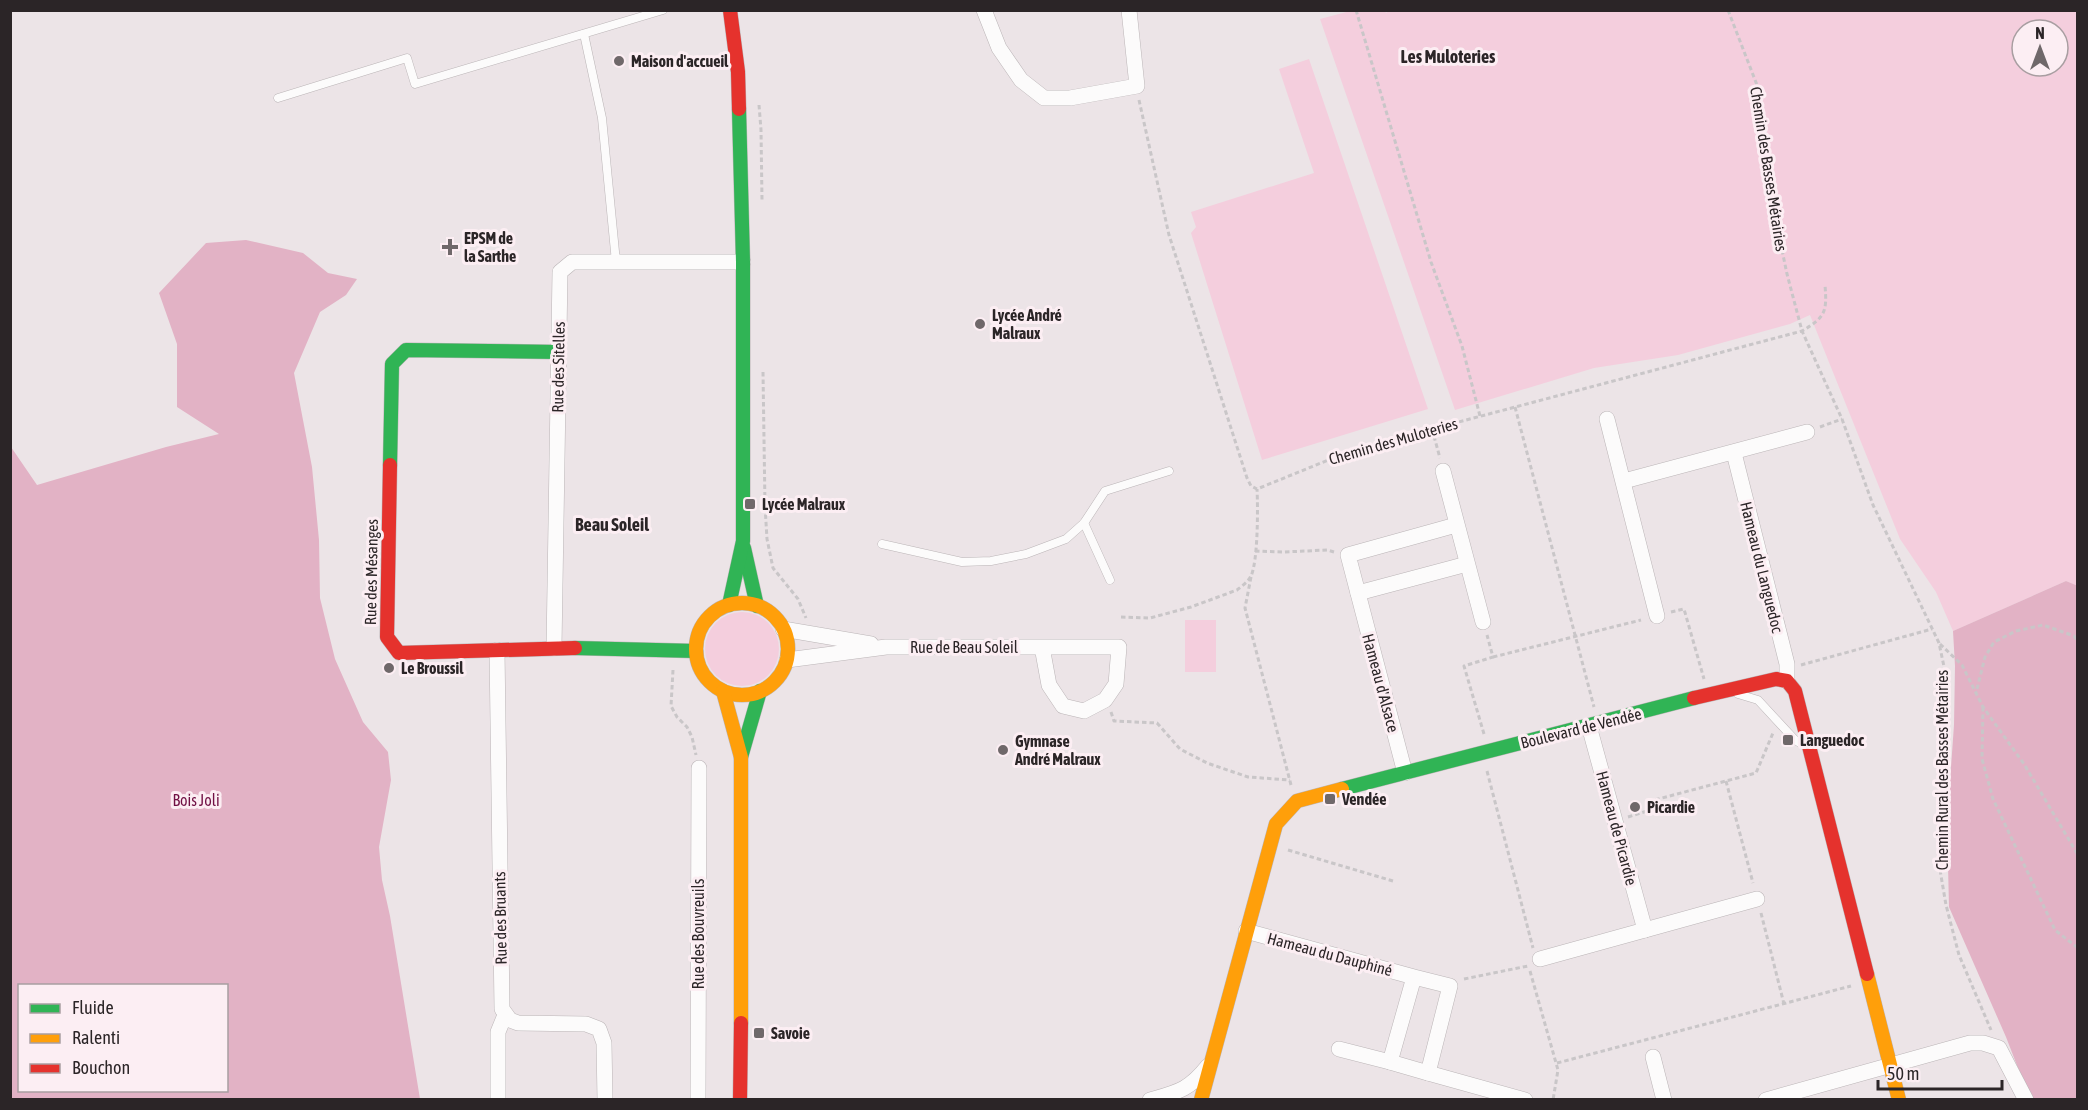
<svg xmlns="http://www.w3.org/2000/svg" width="2088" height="1110" font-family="'Asap Condensed',sans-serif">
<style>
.green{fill:#f4cedd;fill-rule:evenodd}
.forest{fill:#e2b2c5;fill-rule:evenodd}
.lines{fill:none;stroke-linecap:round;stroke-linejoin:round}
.lane-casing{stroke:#bbb5b7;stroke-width:9}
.street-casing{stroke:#bbb5b7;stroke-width:16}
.fast-casing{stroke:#bbb5b7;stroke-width:15}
.slow-casing{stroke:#bbb5b7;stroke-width:15}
.jam-casing{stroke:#bbb5b7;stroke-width:15}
.path{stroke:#c9c6c8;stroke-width:3;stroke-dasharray:4.5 3;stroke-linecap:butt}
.lane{stroke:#fcfbfb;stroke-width:8}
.street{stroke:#fcfbfb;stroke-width:15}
.fast{stroke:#30b455;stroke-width:14}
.slow{stroke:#ff9f0a;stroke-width:14}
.jam{stroke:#e5322d;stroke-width:14}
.poi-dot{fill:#6f686a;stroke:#fceef3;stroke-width:2}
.labels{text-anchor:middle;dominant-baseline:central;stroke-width:6;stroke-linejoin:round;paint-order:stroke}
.poi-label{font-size:16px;font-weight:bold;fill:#2b2527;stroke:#fceef3;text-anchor:start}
.street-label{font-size:16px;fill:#2b2527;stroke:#fceef3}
.park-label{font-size:16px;fill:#701044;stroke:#fceef3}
.neighbourhood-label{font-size:18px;font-weight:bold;fill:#2b2527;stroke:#fceef3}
</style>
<rect width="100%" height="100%" fill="#ece4e7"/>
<!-- green -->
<g class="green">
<path d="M1354,10L1385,11L1386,13L1390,10L2077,11V586L2066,581L1953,631L1936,592L1900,539L1810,315L1790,324L1678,355L1594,368L1455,410L1320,19ZM2022,30H2058V66H2022Z"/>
<polygon points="1309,59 1428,409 1262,460 1191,233 1196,227 1191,212 1314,173 1279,69"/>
<circle cx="742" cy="649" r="37"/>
<rect x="1185" y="620" width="31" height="52"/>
</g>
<!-- forest -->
<g class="forest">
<path d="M246,240L303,253L328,273L357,279L346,295L320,312L294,373L312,467L319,540L320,598L335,659L363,722L388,752L391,780L379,847L382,880L390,916L420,1099H11V447L37,485L166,447L219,434L177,407V344L159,293L206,243ZM20,986H226V1090H20Z"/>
<polygon points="2066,581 2078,586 2077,1099 2030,1099 2006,1037 1949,907 1947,823 1954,725 1955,666 1953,631"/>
</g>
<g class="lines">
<defs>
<g id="lane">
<polyline points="584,34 602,118 616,262"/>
<polyline points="278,98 407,58 415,84 663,10"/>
<polyline points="1084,523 1110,580"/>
<polyline points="882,544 962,562 991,561 1026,554 1066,539 1084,523 1105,491 1169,471"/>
<polyline points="1738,694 1758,700 1795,740 1805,746"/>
</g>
<g id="street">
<polyline points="984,10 999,48 1021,80 1044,98 1070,98 1137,86 1129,10"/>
<polyline points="1607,419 1657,616"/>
<polyline points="1734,453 1787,664 1787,681"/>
<polyline points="1443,471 1483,622"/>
<polyline points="1624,481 1807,432"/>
<polyline points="1358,593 1467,564"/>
<polyline points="783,629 871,644"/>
<polyline points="554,648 560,272 572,262 743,262"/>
<polyline points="497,650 502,1009 510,1020 518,1023 586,1024 599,1029 604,1043 605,1100"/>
<polyline points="787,660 886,647 1119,647 1116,684 1105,700 1084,711 1063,706 1049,685 1042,647"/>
<polyline points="1589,726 1645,930"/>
<polyline points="1405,773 1348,555 1456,525"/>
<polyline points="1246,931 1414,977 1390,1062 1428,1073 1450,986 1414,977"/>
<polyline points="1540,959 1757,899"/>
<polyline points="1339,1049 1390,1062"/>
<polyline points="1653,1057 1664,1100"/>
<polyline points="1428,1073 1525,1100"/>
<polyline points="498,1100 498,1032 505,1015"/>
<polyline points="698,1100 699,768"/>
<path d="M1150,1100C1178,1092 1189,1090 1208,1066"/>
<polyline points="1766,1100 1970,1043 1983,1043 1999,1048 2026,1100"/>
</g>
<g id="fast">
<polyline points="390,465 392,364 406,350 559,352"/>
<polyline points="744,548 757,606"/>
<polyline points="729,605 743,541 743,262 739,109"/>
<polyline points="575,648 696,651"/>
<polyline points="741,757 760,691"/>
<polyline points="1342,789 1694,698"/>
</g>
<g id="slow">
<circle cx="742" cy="649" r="46"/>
<polyline points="723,691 741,757 741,1023"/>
<polyline points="1867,974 1899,1100"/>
<polyline points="1201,1100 1276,824 1297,801 1342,789"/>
</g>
<g id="jam">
<polyline points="730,10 738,72 739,109"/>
<polyline points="390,465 387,637 399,653 575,648"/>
<polyline points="1694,698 1776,679 1787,681 1795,691 1867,974"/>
<polyline points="740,1100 741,1023"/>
</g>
</defs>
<!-- lane casing -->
<use href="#lane" class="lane-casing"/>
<!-- street casing -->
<use href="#street" class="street-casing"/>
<!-- fast casing -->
<use href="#fast" class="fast-casing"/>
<!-- slow casing -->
<use href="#slow" class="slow-casing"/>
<!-- jam casing -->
<use href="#jam" class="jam-casing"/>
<!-- path -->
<g class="path">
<polyline points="1356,10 1431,262 1462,346 1480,416"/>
<polyline points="1728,10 1757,85 1772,169 1777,226 1787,274 1802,331 1842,419 1873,505 1939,643 1946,676 1939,864 1946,905 1959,955 1991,1030"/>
<path d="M1139,100L1169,235L1247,478L1251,486L1257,489L1353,450L1802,331C1826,317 1827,311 1825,285"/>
<polyline points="759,105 761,130 762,200"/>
<polyline points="763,372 765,506 767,539 773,568 798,599 806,618"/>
<polyline points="1515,407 1594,707"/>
<polyline points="1820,427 1842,419"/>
<polyline points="1432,429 1440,458"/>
<polyline points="1255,551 1284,552 1327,550 1334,552"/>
<polyline points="1251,577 1245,608 1291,785"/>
<polyline points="1671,612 1684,609 1704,679"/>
<path d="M1121,617L1150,618L1191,607L1237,590C1242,586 1248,582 1251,576C1258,561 1258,508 1257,489"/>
<polyline points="1940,644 1962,665 1983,707 2024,764 2078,855"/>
<polyline points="1493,657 1641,620"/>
<polyline points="1801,665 1932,629"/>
<polyline points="673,670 671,706 677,717 687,727 692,737 696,755"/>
<polyline points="1977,689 1985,657 1994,642 2016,631 2043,625 2074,636 2078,642"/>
<polyline points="1983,707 1982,759 1993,799 2055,930 2078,948"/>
<polyline points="1111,712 1114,721 1157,723 1180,749 1207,763 1248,777 1290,780"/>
<polyline points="1484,734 1464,666 1493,657 1487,635"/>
<polyline points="1487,771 1533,948"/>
<polyline points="1726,781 1753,883"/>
<polyline points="1628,817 1647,811 1647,802 1756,773 1773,733"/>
<polyline points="1288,850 1393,881"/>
<polyline points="1761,913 1784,1004"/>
<polyline points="1530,971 1558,1070 1553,1100"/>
<polyline points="1464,979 1528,966"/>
<polyline points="1557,1063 1851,986"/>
</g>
<!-- lane -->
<use href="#lane" class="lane"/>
<!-- street -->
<use href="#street" class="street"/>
<!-- fast -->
<use href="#fast" class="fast"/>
<!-- slow -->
<use href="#slow" class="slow"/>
<!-- jam -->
<use href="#jam" class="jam"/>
</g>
<!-- markers -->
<g class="poi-dot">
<circle cx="619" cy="61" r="6"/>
<path d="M447 238h6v6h6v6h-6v6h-6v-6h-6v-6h6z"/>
<circle cx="980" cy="324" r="6"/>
<rect x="744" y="498" width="12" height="12" rx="3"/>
<circle cx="389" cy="668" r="6"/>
<rect x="1782" y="734" width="12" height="12" rx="3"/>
<circle cx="1003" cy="750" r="6"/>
<rect x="1324" y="793" width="12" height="12" rx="3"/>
<circle cx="1635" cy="807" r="6"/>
<rect x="753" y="1027" width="12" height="12" rx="3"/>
</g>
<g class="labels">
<!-- poi labels -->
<g class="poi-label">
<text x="631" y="61">Maison d'accueil</text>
<text x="464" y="238">EPSM de<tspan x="464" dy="18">la Sarthe</tspan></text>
<text x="992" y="315">Lycée André<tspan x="992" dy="18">Malraux</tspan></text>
<text x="762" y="504">Lycée Malraux</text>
<text x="401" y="668">Le Broussil</text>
<text x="1800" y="740">Languedoc</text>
<text x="1015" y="741">Gymnase<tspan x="1015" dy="18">André Malraux</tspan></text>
<text x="1342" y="799">Vendée</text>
<text x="1647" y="807">Picardie</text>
<text x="771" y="1033">Savoie</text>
</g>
<!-- street labels -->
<g class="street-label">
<text transform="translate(1769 169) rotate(81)">Chemin des Basses Métairies</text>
<text transform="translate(558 367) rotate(-89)">Rue des Sitelles</text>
<text transform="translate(1393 441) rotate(-16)">Chemin des Muloteries</text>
<text transform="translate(1762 567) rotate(76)">Hameau du Languedoc</text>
<text transform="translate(371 572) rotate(-89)">Rue des Mésanges</text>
<text x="964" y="647">Rue de Beau Soleil</text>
<text transform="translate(1381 683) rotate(75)">Hameau d'Alsace</text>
<text transform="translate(1581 728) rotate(-14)">Boulevard de Vendée</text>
<text transform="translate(1942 770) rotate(-90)">Chemin Rural des Basses Métairies</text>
<text transform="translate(1617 828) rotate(75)">Hameau de Picardie</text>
<text transform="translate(500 918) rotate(-91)">Rue des Bruants</text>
<text transform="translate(698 934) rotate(-90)">Rue des Bouvreuils</text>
<text transform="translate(1330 954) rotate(15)">Hameau du Dauphiné</text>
</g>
<!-- park labels -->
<g class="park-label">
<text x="196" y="800">Bois Joli</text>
</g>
<!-- neighbourhood labels -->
<g class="neighbourhood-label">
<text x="1448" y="56">Les Muloteries</text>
<text x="612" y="524">Beau Soleil</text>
</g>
</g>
<!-- border -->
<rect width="2088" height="1110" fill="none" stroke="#2b2527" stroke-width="24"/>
<!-- legend -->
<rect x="18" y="984" width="210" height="108" fill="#fceef3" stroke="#a89ea1" stroke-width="1.5"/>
<rect x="30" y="1004" width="30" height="9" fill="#30b455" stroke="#a89ea1" stroke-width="1.5"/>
<text x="72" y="1014" font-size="18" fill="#2b2527">Fluide</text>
<rect x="30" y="1034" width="30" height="9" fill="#ff9f0a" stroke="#a89ea1" stroke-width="1.5"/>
<text x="72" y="1044" font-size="18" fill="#2b2527">Ralenti</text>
<rect x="30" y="1064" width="30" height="9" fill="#e5322d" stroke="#a89ea1" stroke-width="1.5"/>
<text x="72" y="1074" font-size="18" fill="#2b2527">Bouchon</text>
<!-- north arrow -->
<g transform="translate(2040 48)"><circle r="28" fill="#fceef3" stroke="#a89ea1" stroke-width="1.5"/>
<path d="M0-4.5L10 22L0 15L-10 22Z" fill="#6f686a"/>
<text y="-9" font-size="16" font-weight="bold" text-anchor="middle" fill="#2b2527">N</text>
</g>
<!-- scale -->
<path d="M1878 1080v9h124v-9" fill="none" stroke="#2b2527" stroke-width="3"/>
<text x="1887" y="1080" font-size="18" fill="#2b2527" stroke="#fceef3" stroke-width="4.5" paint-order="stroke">50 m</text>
</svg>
